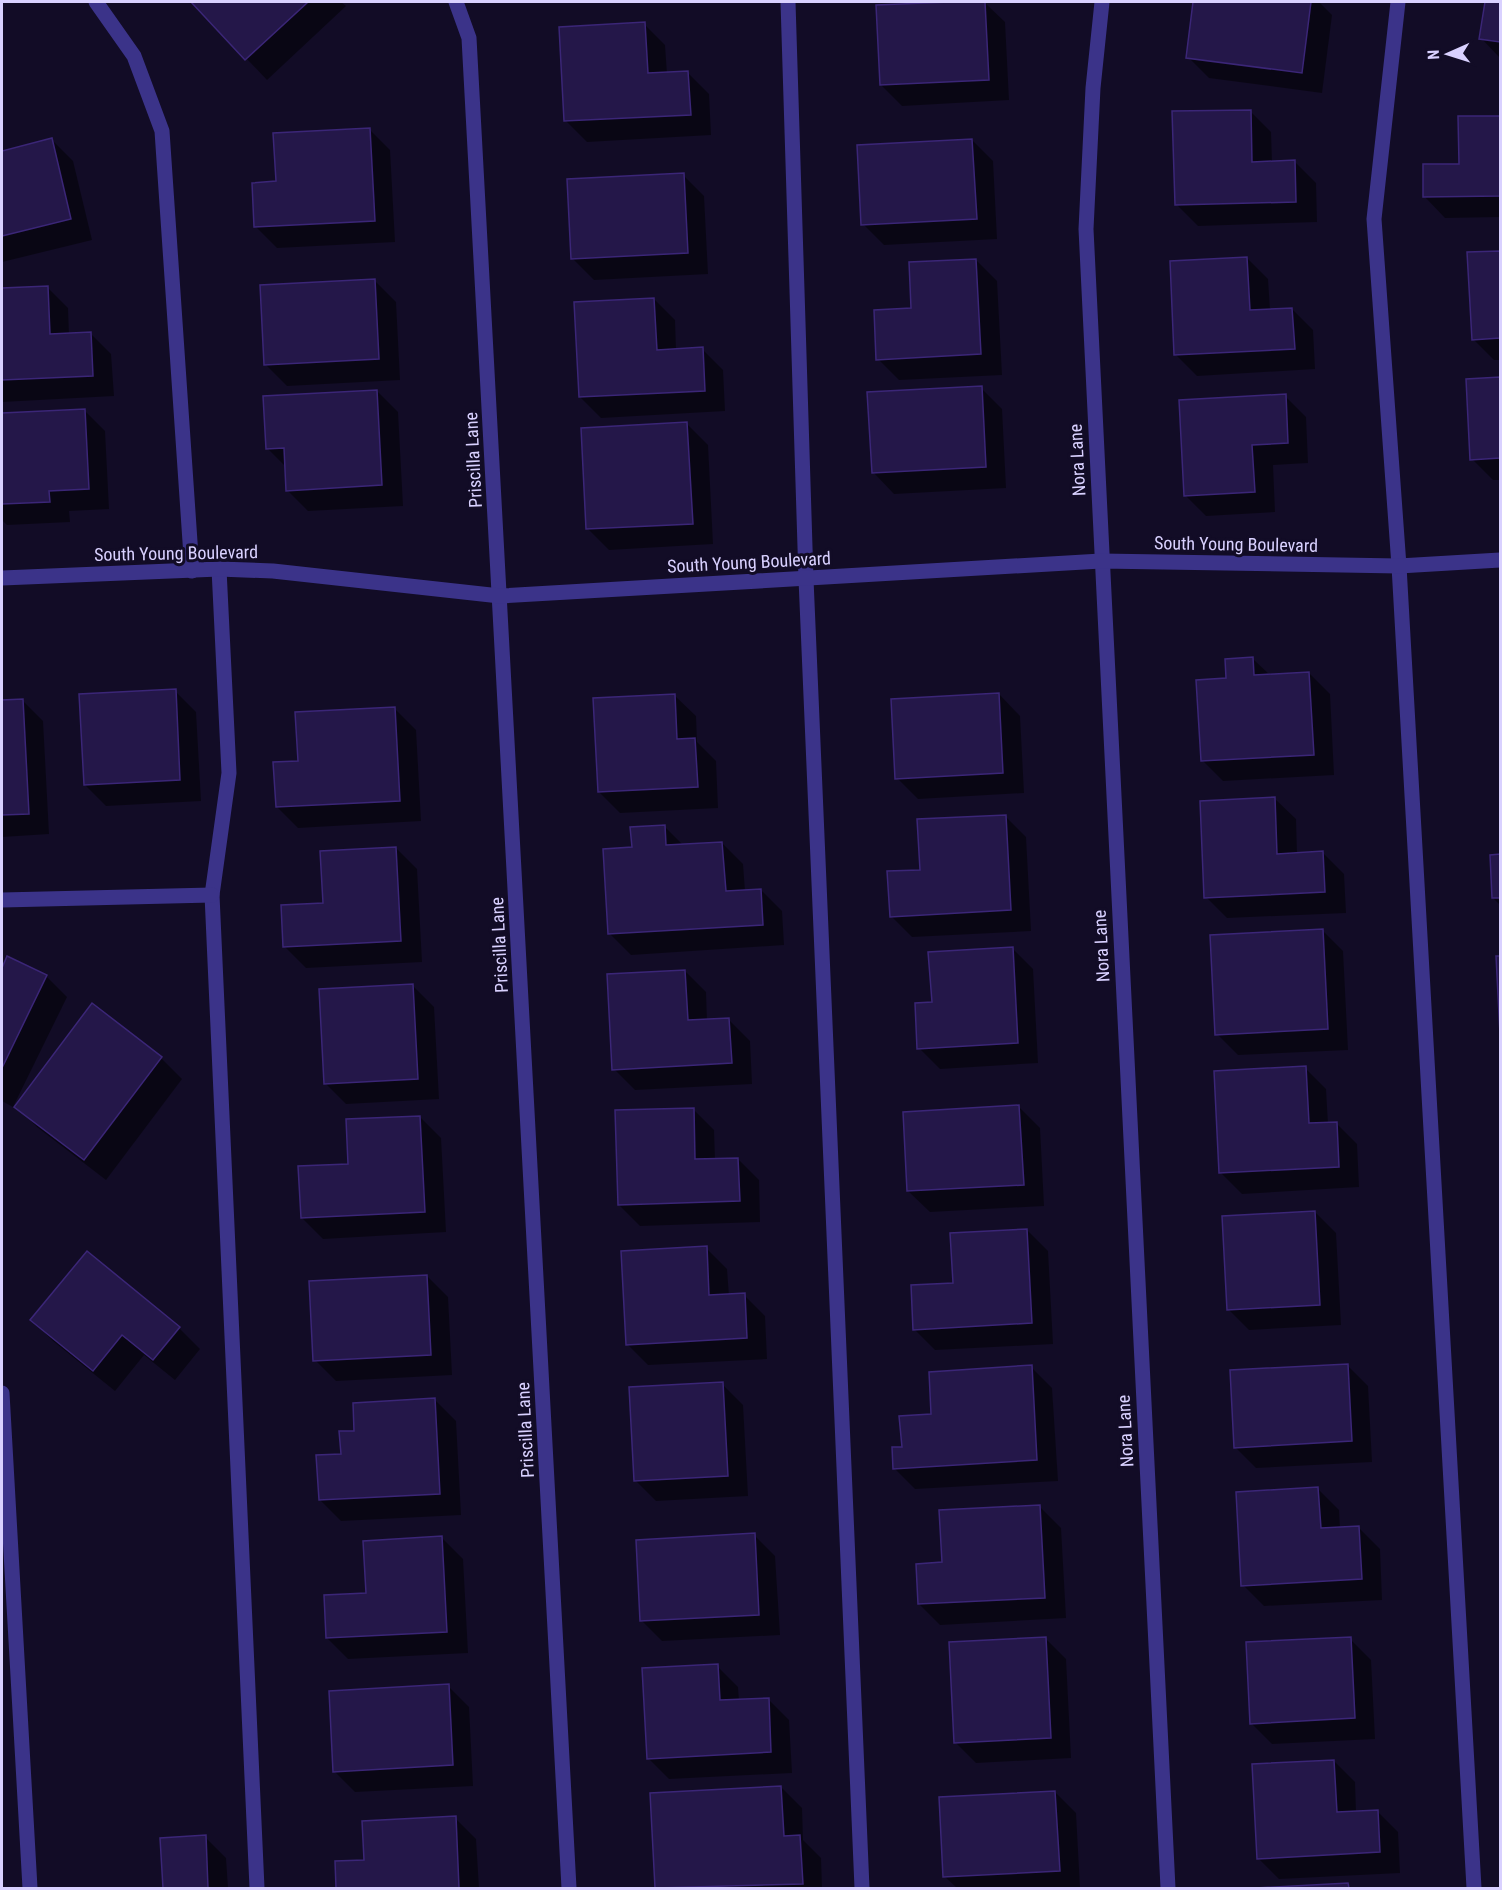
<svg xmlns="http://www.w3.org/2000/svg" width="1502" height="1890" font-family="'Roboto Condensed',sans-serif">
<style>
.shadow{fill:#0007}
.building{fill:#241749;stroke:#3b2677;stroke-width:1.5}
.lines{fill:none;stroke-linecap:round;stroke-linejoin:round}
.service{stroke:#3b3389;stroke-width:15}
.minor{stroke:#3b3389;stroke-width:15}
.labels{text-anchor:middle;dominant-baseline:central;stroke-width:6;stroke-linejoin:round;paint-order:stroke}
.street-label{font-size:18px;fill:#d9d1ff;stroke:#120c26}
</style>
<rect width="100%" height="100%" fill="#120c26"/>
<!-- shadow -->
<g class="shadow">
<polygon points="193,2 341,2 346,6 267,80"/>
<polygon points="984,2 1005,22 1009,100 902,106 881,85 877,7"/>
<polygon points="1195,2 1319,2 1332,15 1322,93 1209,78 1188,57"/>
<polygon points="1487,2 1500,2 1500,58 1481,38"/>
<polygon points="644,24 665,45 667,74 688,73 709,94 711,135 587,142 566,121"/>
<polygon points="1250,111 1271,132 1272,163 1295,162 1316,183 1317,222 1198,226 1177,205"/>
<polygon points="1460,118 1500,118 1500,217 1445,218 1424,196 1461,166"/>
<polygon points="369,129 390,150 395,242 277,248 256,227 278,183"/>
<polygon points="52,140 73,161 92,240 2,262 2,152"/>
<polygon points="972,140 993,161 997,239 884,245 863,224"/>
<polygon points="683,175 704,196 708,274 594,280 573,259"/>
<polygon points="1500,252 1500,360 1494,360 1473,339 1469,254"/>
<polygon points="1247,258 1268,279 1270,310 1292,309 1313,330 1315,369 1197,376 1176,355"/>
<polygon points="976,260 997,281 1002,375 899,380 878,359 913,310"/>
<polygon points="375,281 396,302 400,380 287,386 266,365"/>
<polygon points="47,287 68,308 69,335 90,333 111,354 114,396 2,402 2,290"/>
<polygon points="654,299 675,320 676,350 702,349 723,370 725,411 601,418 580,397"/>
<polygon points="1500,379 1500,480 1493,480 1472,459 1468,380"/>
<polygon points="981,388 1002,409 1006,488 894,494 873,472"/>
<polygon points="377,391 398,412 403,506 308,511 287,490 286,467 267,448"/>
<polygon points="1285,396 1306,417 1308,463 1273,465 1275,512 1206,516 1185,495"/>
<polygon points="84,410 105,431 109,509 69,511 70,522 7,525 2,520 2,415"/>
<polygon points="687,424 708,445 713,544 609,550 588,529"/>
<polygon points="1253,659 1270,675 1309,673 1330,694 1334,775 1223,781 1202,760 1227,679"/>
<polygon points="175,691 196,712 201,801 106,806 85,785"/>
<polygon points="999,694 1020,716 1024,793 918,799 897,778"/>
<polygon points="674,695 696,716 697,742 716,761 718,808 620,813 599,792"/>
<polygon points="22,700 43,721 49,834 2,837 2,701"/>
<polygon points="395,709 416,730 421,821 298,828 277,807 299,762"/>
<polygon points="1274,798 1296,819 1297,854 1323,853 1344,874 1346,913 1227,918 1206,897"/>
<polygon points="1005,816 1026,837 1031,931 912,937 891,916 921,871"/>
<polygon points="664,826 684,846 722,843 743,864 745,891 761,890 782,911 784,945 631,955 610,934 634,848"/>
<polygon points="396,848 417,869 422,962 306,968 285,947"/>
<polygon points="1491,856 1500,856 1500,905 1493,898"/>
<polygon points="1322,930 1343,951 1348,1050 1238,1055 1217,1034"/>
<polygon points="1012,948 1033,969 1038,1063 940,1069 919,1048 933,1003"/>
<polygon points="1498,957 1500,957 1500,1005"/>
<polygon points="8,958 46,976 67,997 13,1107 2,1101 2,971"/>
<polygon points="685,971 706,992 707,1021 729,1020 750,1041 752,1084 635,1090 614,1069"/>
<polygon points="413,986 434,1007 439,1099 346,1104 325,1083"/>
<polygon points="161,1058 182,1079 106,1180 37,1127 16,1106"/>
<polygon points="1305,1068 1326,1089 1328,1124 1336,1123 1357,1144 1359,1187 1242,1194 1221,1173"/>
<polygon points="1019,1107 1040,1128 1044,1206 930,1212 908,1191"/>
<polygon points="693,1109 714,1130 715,1160 738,1159 759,1180 760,1222 640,1226 619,1205"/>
<polygon points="420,1117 441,1138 446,1232 323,1239 302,1218 350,1165"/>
<polygon points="1315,1212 1336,1233 1341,1325 1249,1330 1228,1309"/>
<polygon points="1027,1230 1048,1251 1053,1344 935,1350 914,1329 954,1285"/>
<polygon points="706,1248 727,1269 729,1296 744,1295 765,1316 767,1359 648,1365 627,1344"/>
<polygon points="427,1276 448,1297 452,1375 336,1381 315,1360"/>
<polygon points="32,1320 179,1328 200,1349 175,1380 144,1355 115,1391 53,1341"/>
<polygon points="1347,1365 1368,1386 1372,1462 1256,1468 1235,1447"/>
<polygon points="1031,1367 1052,1388 1058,1481 915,1489 894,1468 903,1448"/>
<polygon points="722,1384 743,1405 748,1496 656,1501 635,1480"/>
<polygon points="435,1400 456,1421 461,1515 341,1521 320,1500 342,1455"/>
<polygon points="1318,1489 1339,1510 1340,1529 1359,1528 1380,1549 1382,1600 1264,1606 1243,1585"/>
<polygon points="1040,1507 1061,1528 1066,1618 940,1625 919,1604 943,1564"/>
<polygon points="754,1535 775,1556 780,1635 662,1641 641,1620"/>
<polygon points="442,1538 463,1559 468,1653 348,1659 327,1638 367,1594"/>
<polygon points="1045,1638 1066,1659 1071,1758 976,1763 955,1742"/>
<polygon points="1350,1639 1371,1660 1375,1739 1272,1744 1251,1723"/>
<polygon points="717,1666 738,1687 739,1701 768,1699 789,1720 792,1773 669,1779 648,1758"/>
<polygon points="448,1686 469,1707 473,1786 355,1792 334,1771"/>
<polygon points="1334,1761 1355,1782 1356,1812 1377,1811 1398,1832 1400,1873 1279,1879 1258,1858"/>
<polygon points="781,1787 802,1808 803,1840 821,1858 822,1888 657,1888 652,1794"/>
<polygon points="1055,1792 1076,1813 1080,1888 957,1888 944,1876"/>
<polygon points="455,1818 476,1839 479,1888 338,1888 336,1863 366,1861"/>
<polygon points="205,1837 226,1858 228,1888 164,1888 161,1839"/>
<polygon points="1348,1885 1352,1888 1273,1888"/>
</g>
<!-- building -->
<g class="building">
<polygon points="191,2 308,2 245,60"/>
<polygon points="950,2 985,2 989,80 880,85 876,5"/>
<polygon points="1193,2 1311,2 1302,73 1186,58"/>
<polygon points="1485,2 1500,2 1500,42 1479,39"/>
<polygon points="645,22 648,73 688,71 691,115 564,121 559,27"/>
<polygon points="1251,110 1252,162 1295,160 1296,202 1175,205 1172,111"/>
<polygon points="1458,116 1500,116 1500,196 1423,197 1423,164 1459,164"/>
<polygon points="370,128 375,221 254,227 252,183 276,181 273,133"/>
<polygon points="52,138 71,219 2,236 2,151"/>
<polygon points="972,139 977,219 861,225 857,145"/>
<polygon points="684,173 688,253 571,259 567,179"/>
<polygon points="1500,251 1500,338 1472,340 1467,252"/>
<polygon points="1247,257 1250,310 1292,308 1295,349 1174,355 1170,261"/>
<polygon points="976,259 981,354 876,360 874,310 911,308 909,262"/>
<polygon points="375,279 379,359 264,365 260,285"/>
<polygon points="48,286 50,334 91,332 93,376 2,380 2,288"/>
<polygon points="654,298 657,350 703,347 705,391 579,397 574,302"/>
<polygon points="1500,377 1500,458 1470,460 1466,379"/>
<polygon points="982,386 986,467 872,473 867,392"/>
<polygon points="377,390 382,485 286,491 284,448 266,449 263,396"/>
<polygon points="1286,394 1288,443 1252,445 1255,492 1184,496 1179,400"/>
<polygon points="85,409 89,489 49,491 50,502 2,504 2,413"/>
<polygon points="687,422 693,524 586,529 581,428"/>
<polygon points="1253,657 1254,675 1309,672 1314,755 1201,761 1196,680 1226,678 1225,659"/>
<polygon points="176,689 180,780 84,785 79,694"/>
<polygon points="999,693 1003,773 895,779 891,699"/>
<polygon points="675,694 677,739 695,738 698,787 598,792 593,698"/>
<polygon points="23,699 29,814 2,815 2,700"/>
<polygon points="395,707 400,801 276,807 273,762 298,761 295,712"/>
<polygon points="1275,797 1277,854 1323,851 1325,892 1204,898 1200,801"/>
<polygon points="1006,815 1011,910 890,917 887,871 920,870 917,819"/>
<polygon points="665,825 666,845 722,842 726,891 761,889 763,925 608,934 603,849 632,847 630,827"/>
<polygon points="396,847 401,941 283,947 281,905 323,903 320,851"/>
<polygon points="1500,854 1500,898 1492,898 1490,855"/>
<polygon points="1323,929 1328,1029 1215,1035 1210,935"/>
<polygon points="1013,947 1018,1043 917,1049 915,1003 932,1002 928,952"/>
<polygon points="7,956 47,975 2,1068 2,968"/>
<polygon points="1496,956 1500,956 1500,1034"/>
<polygon points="685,970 688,1020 729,1018 732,1063 612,1070 607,974"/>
<polygon points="413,984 418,1079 324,1084 319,989"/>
<polygon points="92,1003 162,1057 84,1160 14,1107"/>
<polygon points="1306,1066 1309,1123 1337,1122 1339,1167 1219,1173 1214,1071"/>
<polygon points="1019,1105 1024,1185 907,1191 903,1112"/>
<polygon points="694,1108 695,1159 738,1158 740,1201 618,1205 615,1110"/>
<polygon points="420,1116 425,1212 301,1218 298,1166 348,1164 346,1119"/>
<polygon points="1315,1211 1320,1305 1227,1310 1222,1216"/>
<polygon points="1027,1229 1032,1323 913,1330 911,1285 953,1283 950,1233"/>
<polygon points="707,1246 709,1295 745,1293 747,1338 626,1345 621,1251"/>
<polygon points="87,1251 180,1327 153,1360 122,1335 93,1371 30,1320"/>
<polygon points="427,1275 431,1355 313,1361 309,1281"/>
<polygon points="1348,1364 1352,1441 1234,1448 1230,1370"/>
<polygon points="1032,1365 1037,1460 893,1469 892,1447 902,1447 899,1416 931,1414 929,1372"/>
<polygon points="723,1382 728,1476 634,1481 629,1387"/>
<polygon points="435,1398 440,1494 319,1500 316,1455 341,1454 339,1431 354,1431 353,1403"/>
<polygon points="1318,1487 1321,1528 1359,1526 1362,1579 1241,1586 1236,1492"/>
<polygon points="1040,1505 1045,1598 918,1604 916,1564 942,1562 939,1510"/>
<polygon points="755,1533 759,1615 640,1621 636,1540"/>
<polygon points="442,1536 447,1632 326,1638 324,1595 366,1593 363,1541"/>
<polygon points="1046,1637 1051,1738 954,1743 949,1642"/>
<polygon points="1351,1637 1355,1718 1250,1724 1246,1642"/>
<polygon points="718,1664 720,1700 769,1698 771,1752 647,1759 642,1668"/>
<polygon points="449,1684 453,1765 333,1772 329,1691"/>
<polygon points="1334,1760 1337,1812 1378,1810 1380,1852 1257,1859 1252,1764"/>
<polygon points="781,1786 784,1836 800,1835 803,1884 655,1888 650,1793"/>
<polygon points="1055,1791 1060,1871 943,1877 939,1797"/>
<polygon points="456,1816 459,1888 336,1888 335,1861 364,1860 362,1821"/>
<polygon points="206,1835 208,1888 163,1888 160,1838"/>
<polygon points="1348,1883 1349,1888 1255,1888"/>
</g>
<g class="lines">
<!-- service -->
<g class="service">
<polyline points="96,2 134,56 162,131 192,571"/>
<polyline points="788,2 806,579 862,1888"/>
<polyline points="1398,2 1374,219 1399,566 1474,1888"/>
<polyline points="219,569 229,773 212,895 257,1888"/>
<polyline points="2,900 212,895"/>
<polyline points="2,1393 30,1888"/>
</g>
<!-- minor -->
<g class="minor">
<polyline points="456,2 469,38 569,1888"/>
<polyline points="1102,2 1093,88 1086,229 1168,1888"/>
<polyline points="2,578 219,569 273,571 500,596 1101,561 1399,566 1500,560"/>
</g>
</g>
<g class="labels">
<!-- street labels -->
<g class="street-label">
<text transform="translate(473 460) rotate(-93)">Priscilla Lane</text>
<text transform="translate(1077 460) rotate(-93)">Nora Lane</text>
<text transform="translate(1236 544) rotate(1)">South Young Boulevard</text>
<text transform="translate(176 553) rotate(-1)">South Young Boulevard</text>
<text transform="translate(749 562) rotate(-3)">South Young Boulevard</text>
<text transform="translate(499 945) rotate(-93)">Priscilla Lane</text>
<text transform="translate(1101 946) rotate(-93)">Nora Lane</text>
<text transform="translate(525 1430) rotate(-93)">Priscilla Lane</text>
<text transform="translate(1125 1431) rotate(-93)">Nora Lane</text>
</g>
</g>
<!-- border -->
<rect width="1502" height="1890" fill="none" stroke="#d9d1ff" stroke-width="6"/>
<!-- north arrow -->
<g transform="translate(1448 54) rotate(267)" stroke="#120c26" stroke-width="4.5" paint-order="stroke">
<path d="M0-4.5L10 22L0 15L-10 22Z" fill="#d9d1ff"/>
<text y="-9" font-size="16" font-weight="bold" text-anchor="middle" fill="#d9d1ff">N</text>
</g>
</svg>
